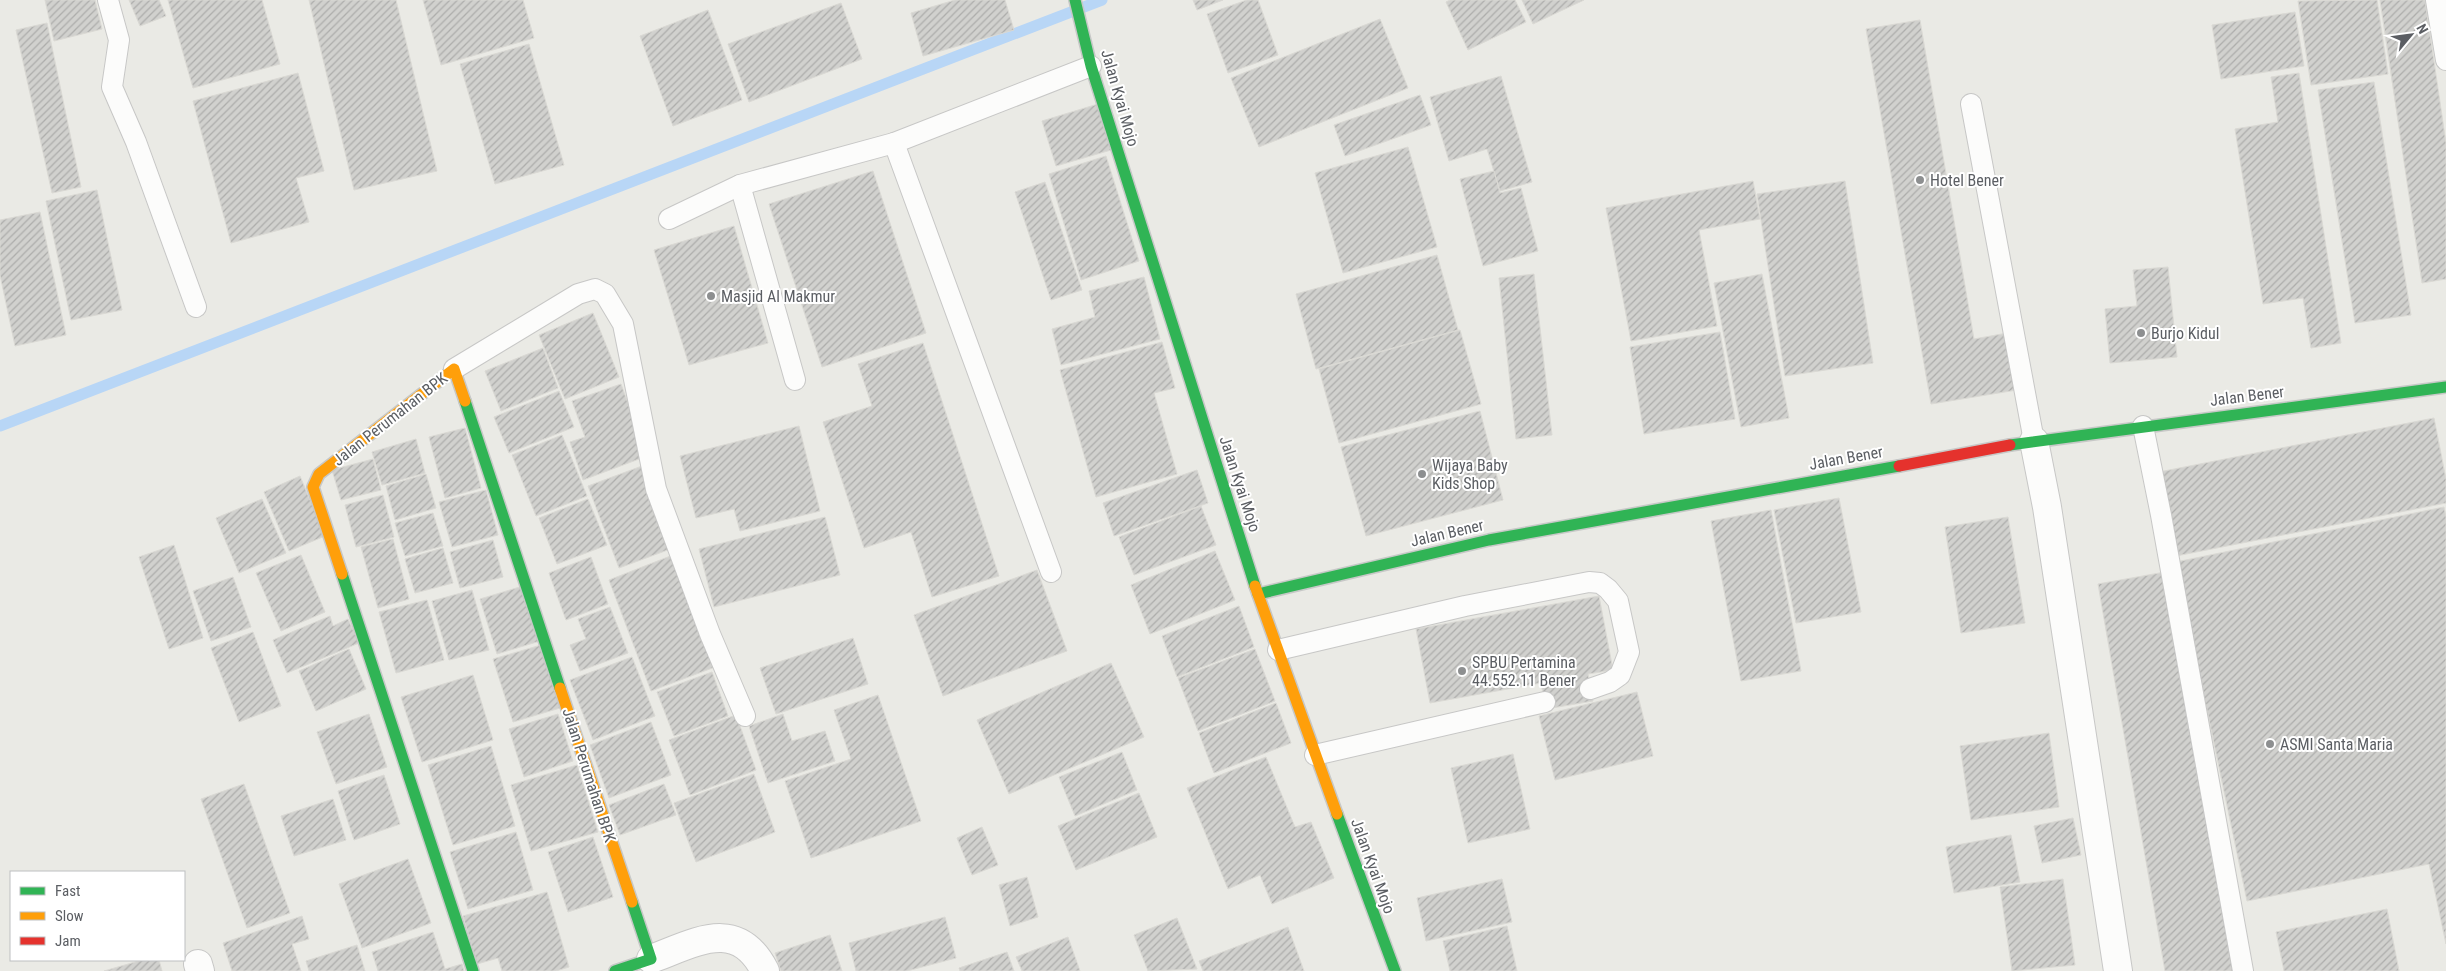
<svg xmlns="http://www.w3.org/2000/svg" width="2446" height="971" font-family="'Roboto Condensed',sans-serif">
<style>
.lines{fill:none;stroke-linecap:round;stroke-linejoin:round}
.stream{stroke:#b8d6f6;stroke-width:11}
.building{fill:url(#building-hatch);stroke:#dad9d4}
.lane-casing{stroke:#c7c7c6;stroke-width:22}
.street-casing{stroke:#c7c7c6;stroke-width:30}
.fast-casing{stroke:#c7c8c7;stroke-width:14}
.slow-casing{stroke:#c7c8c7;stroke-width:14}
.jam-casing{stroke:#c7c8c7;stroke-width:14}
.lane{stroke:#fcfcfb;stroke-width:20}
.street{stroke:#fcfcfb;stroke-width:28}
.fast{stroke:#30b455;stroke-width:11}
.slow{stroke:#ff9f0a;stroke-width:11}
.jam{stroke:#e5322d;stroke-width:11}
.poi-dot{fill:#8d8f90;stroke:#fff;stroke-width:2}
.labels{text-anchor:middle;dominant-baseline:central;stroke-width:4;stroke-linejoin:round;paint-order:stroke}
.street-label{font-size:16px;fill:#5b5e63;stroke:#fff}
.poi-label{font-size:16px;fill:#5b5e63;stroke:#fff;text-anchor:start}
</style>
<defs>
<pattern id="building-hatch" width="6" height="6" patternUnits="userSpaceOnUse" patternTransform="scale(1.25)"><rect width="6" height="6" fill="#d1d1ce"/><path d="M-1 1l2-2M0 6l6-6M5 7l2-2" fill="none" stroke="#adadab"/></pattern>
</defs>
<rect width="100%" height="100%" fill="#eaeae5"/>
<g class="lines">
<!-- stream -->
<polyline class="stream" points="0,426 1102,0"/>
</g>
<!-- building -->
<g class="building">
<polygon points="45,0 95,0 102,29 54,41"/>
<polygon points="129,0 159,0 166,16 140,26"/>
<polygon points="168,0 262,0 280,64 193,88"/>
<polygon points="309,0 396,0 437,171 354,190"/>
<polygon points="423,0 523,0 534,38 441,65"/>
<polygon points="955,0 1005,0 1014,30 923,56 911,13"/>
<polygon points="1193,0 1223,0 1197,10"/>
<polygon points="1247,0 1258,0 1278,55 1228,73 1207,14"/>
<polygon points="1450,0 1515,0 1526,22 1468,50 1446,2"/>
<polygon points="1522,0 1584,0 1533,24"/>
<polygon points="2377,0 2388,74 2311,85 2298,1"/>
<polygon points="2380,0 2425,0 2446,143 2446,279 2422,283"/>
<polygon points="841,3 862,59 749,102 728,44"/>
<polygon points="708,10 742,100 673,126 640,36"/>
<polygon points="2295,12 2304,66 2221,79 2212,25"/>
<polygon points="1380,19 1408,88 1259,147 1231,78"/>
<polygon points="1920,20 1974,339 2013,332 2023,389 1931,404 1866,29"/>
<polygon points="47,23 81,187 52,193 16,30"/>
<polygon points="529,44 564,165 495,184 460,64"/>
<polygon points="298,73 324,171 296,178 309,222 231,243 193,101"/>
<polygon points="2299,73 2341,343 2311,348 2303,298 2263,304 2235,129 2278,122 2271,77"/>
<polygon points="1501,76 1532,182 1500,191 1487,149 1449,161 1430,97"/>
<polygon points="2374,82 2411,315 2355,323 2318,90"/>
<polygon points="1420,95 1431,125 1345,156 1334,125"/>
<polygon points="1098,104 1111,150 1056,166 1042,121"/>
<polygon points="1408,147 1437,247 1343,273 1315,173"/>
<polygon points="1106,156 1139,261 1081,280 1049,174"/>
<polygon points="873,171 926,333 822,367 769,204"/>
<polygon points="1494,171 1500,193 1521,188 1538,251 1483,266 1460,179"/>
<polygon points="1753,181 1760,219 1699,230 1717,326 1631,341 1606,208"/>
<polygon points="1845,181 1873,363 1785,376 1757,194"/>
<polygon points="1045,182 1082,290 1051,300 1015,192"/>
<polygon points="97,190 122,310 71,320 46,201"/>
<polygon points="40,212 66,335 15,346 0,275 0,220"/>
<polygon points="734,226 768,343 689,365 654,250"/>
<polygon points="1437,255 1458,330 1316,369 1296,294"/>
<polygon points="2168,267 2177,357 2110,363 2105,309 2137,306 2133,270"/>
<polygon points="1534,274 1552,435 1516,439 1499,278"/>
<polygon points="1762,274 1789,418 1741,427 1714,283"/>
<polygon points="1144,277 1160,339 1061,365 1052,329 1095,317 1089,291"/>
<polygon points="593,313 619,377 565,399 539,335"/>
<polygon points="1460,330 1481,404 1339,443 1319,369"/>
<polygon points="1720,332 1735,419 1644,434 1630,347"/>
<polygon points="1162,342 1175,388 1154,393 1177,474 1096,497 1060,370"/>
<polygon points="923,343 999,576 932,597 911,532 864,548 823,422 872,406 858,364"/>
<polygon points="543,348 558,388 501,411 485,371"/>
<polygon points="621,384 647,456 583,480 570,442 585,437 572,401"/>
<polygon points="559,391 574,427 509,453 494,417"/>
<polygon points="1480,411 1503,500 1366,536 1341,447"/>
<polygon points="2434,418 2446,479 2446,503 2176,556 2159,472"/>
<polygon points="799,426 820,511 740,531 734,509 696,518 680,456"/>
<polygon points="465,428 481,488 445,498 429,437"/>
<polygon points="562,435 587,496 536,516 512,455"/>
<polygon points="416,439 425,473 382,485 372,452"/>
<polygon points="373,459 381,490 341,500 332,470"/>
<polygon points="642,466 673,548 619,568 588,486"/>
<polygon points="1197,470 1208,503 1114,536 1103,503"/>
<polygon points="426,474 436,508 395,520 386,486"/>
<polygon points="300,476 325,536 289,551 264,492"/>
<polygon points="486,490 498,535 452,547 439,502"/>
<polygon points="383,495 394,537 356,547 345,505"/>
<polygon points="1839,498 1861,612 1796,623 1774,510"/>
<polygon points="262,499 286,553 239,573 216,518"/>
<polygon points="588,499 607,545 557,564 539,518"/>
<polygon points="1201,506 1216,545 1134,575 1119,537"/>
<polygon points="2444,507 2446,517 2446,944 2429,864 2247,901 2176,562"/>
<polygon points="1771,510 1801,671 1741,681 1711,521"/>
<polygon points="433,513 443,546 405,556 395,523"/>
<polygon points="825,517 840,575 714,607 699,549"/>
<polygon points="2008,517 2025,623 1961,633 1945,527"/>
<polygon points="393,539 409,599 378,608 361,547"/>
<polygon points="493,540 503,577 460,588 450,552"/>
<polygon points="174,545 203,638 169,649 139,557"/>
<polygon points="443,548 453,583 415,593 405,559"/>
<polygon points="1215,551 1235,600 1150,634 1131,585"/>
<polygon points="301,555 325,612 281,631 256,573"/>
<polygon points="673,555 715,667 651,691 609,580"/>
<polygon points="591,557 608,604 566,620 549,573"/>
<polygon points="1037,570 1067,651 943,696 914,615"/>
<polygon points="2165,572 2234,971 2165,971 2098,584"/>
<polygon points="233,577 251,627 211,641 193,591"/>
<polygon points="523,586 540,641 497,654 480,599"/>
<polygon points="472,590 489,650 449,660 432,601"/>
<polygon points="1599,596 1613,670 1588,674 1593,701 1546,709 1541,683 1430,703 1416,629"/>
<polygon points="427,600 444,660 396,673 379,612"/>
<polygon points="1239,606 1254,647 1177,677 1162,636"/>
<polygon points="610,607 628,653 580,671 570,645 586,639 578,619"/>
<polygon points="330,616 333,626 348,619 359,643 287,673 273,640"/>
<polygon points="253,632 281,706 239,722 211,648"/>
<polygon points="853,638 868,684 776,714 760,668"/>
<polygon points="541,645 560,708 513,722 493,659"/>
<polygon points="349,649 366,689 316,711 299,671"/>
<polygon points="1255,649 1275,701 1198,731 1178,678"/>
<polygon points="632,657 655,716 593,740 570,680"/>
<polygon points="1111,663 1144,737 1009,794 977,720"/>
<polygon points="712,672 728,716 674,736 657,692"/>
<polygon points="473,675 493,740 422,762 401,697"/>
<polygon points="1637,692 1653,756 1555,780 1539,716"/>
<polygon points="878,695 921,821 811,858 785,781 851,759 834,710"/>
<polygon points="1276,703 1291,743 1214,773 1199,733"/>
<polygon points="369,714 387,767 336,784 317,732"/>
<polygon points="558,714 573,761 524,777 509,729"/>
<polygon points="783,714 792,741 825,731 835,761 768,783 749,726"/>
<polygon points="736,715 756,770 690,795 669,740"/>
<polygon points="651,722 671,775 609,798 590,745"/>
<polygon points="2049,733 2059,807 1971,820 1960,746"/>
<polygon points="491,746 515,826 453,845 428,765"/>
<polygon points="1122,752 1137,790 1075,816 1059,777"/>
<polygon points="1513,754 1530,829 1468,843 1451,768"/>
<polygon points="1266,757 1295,827 1311,822 1334,878 1272,904 1260,875 1228,889 1187,788"/>
<polygon points="577,765 598,832 531,851 511,785"/>
<polygon points="754,774 775,832 696,862 674,803"/>
<polygon points="384,775 400,824 354,840 338,791"/>
<polygon points="244,784 290,913 247,928 201,799"/>
<polygon points="664,784 676,815 620,835 609,805"/>
<polygon points="1139,793 1157,837 1076,870 1058,826"/>
<polygon points="333,799 346,840 294,856 281,816"/>
<polygon points="2073,818 2081,855 2042,863 2034,826"/>
<polygon points="982,827 998,865 972,875 957,838"/>
<polygon points="516,832 533,890 468,909 450,852"/>
<polygon points="2011,835 2020,882 1954,893 1946,847"/>
<polygon points="593,837 613,897 568,912 548,852"/>
<polygon points="408,859 431,923 362,948 339,884"/>
<polygon points="1027,877 1038,917 1010,926 999,885"/>
<polygon points="1502,879 1512,922 1426,941 1417,898"/>
<polygon points="2063,879 2075,965 2012,971 2000,887"/>
<polygon points="547,892 569,967 556,971 502,971 498,958 477,964 463,916"/>
<polygon points="2387,909 2399,971 2284,971 2276,932"/>
<polygon points="302,916 309,939 292,944 301,971 232,971 223,943"/>
<polygon points="945,917 956,958 907,971 856,971 849,943"/>
<polygon points="1177,918 1197,969 1148,971 1134,935"/>
<polygon points="1507,926 1517,971 1450,971 1443,941"/>
<polygon points="1288,927 1304,971 1203,971 1199,961"/>
<polygon points="433,932 445,969 462,964 464,971 378,971 372,952"/>
<polygon points="830,935 842,971 781,971 775,953"/>
<polygon points="1068,937 1080,971 1022,971 1016,957"/>
<polygon points="357,945 365,971 309,971 306,961"/>
<polygon points="1007,952 1014,971 960,971 959,968"/>
<polygon points="142,960 159,960 162,971 104,971"/>
</g>
<g class="lines">
<defs>
<g id="lane">
<polyline points="108,0 119,40 112,87 136,142 196,307"/>
<polyline points="2436,0 2446,60"/>
<polyline points="1971,104 2034,441"/>
<polyline points="740,185 795,380"/>
<polyline points="669,219 740,185 894,143"/>
<polyline points="454,369 578,294 595,289 605,294 623,324 656,489 710,634 745,716"/>
<polyline points="2143,426 2161,515 2243,971"/>
<polyline points="1051,572 894,143 1091,66"/>
<polyline points="1278,650 1465,606 1589,582 1600,583 1608,589 1618,601 1629,652 1620,675 1610,682 1590,689"/>
<polyline points="1315,755 1545,702"/>
</g>
<g id="street">
<polyline points="2034,441 2047,507 2118,971"/>
<path d="M651,959C695,943 737,916 765,971"/>
<polyline points="198,964 200,971"/>
</g>
<g id="fast">
<polyline points="1075,0 1091,66 1255,586"/>
<polyline points="465,401 560,688"/>
<polyline points="2010,445 2446,387"/>
<polyline points="342,574 473,971"/>
<polyline points="1258,594 1489,540 1899,466"/>
<polyline points="1337,814 1395,971"/>
<polyline points="615,971 651,959 632,902"/>
</g>
<g id="slow">
<polyline points="342,574 313,487 319,474 454,369 465,401"/>
<polyline points="1255,586 1337,814"/>
<polyline points="560,688 632,902"/>
</g>
<polyline id="jam" points="1899,466 2010,445"/>
</defs>
<!-- lane casing -->
<use href="#lane" class="lane-casing"/>
<!-- street casing -->
<use href="#street" class="street-casing"/>
<!-- fast casing -->
<use href="#fast" class="fast-casing"/>
<!-- slow casing -->
<use href="#slow" class="slow-casing"/>
<!-- jam casing -->
<use href="#jam" class="jam-casing"/>
<!-- lane -->
<use href="#lane" class="lane"/>
<!-- street -->
<use href="#street" class="street"/>
<!-- fast -->
<use href="#fast" class="fast"/>
<!-- slow -->
<use href="#slow" class="slow"/>
<!-- jam -->
<use href="#jam" class="jam"/>
</g>
<!-- markers -->
<g class="poi-dot">
<circle cx="1920" cy="180" r="5"/>
<circle cx="711" cy="296" r="5"/>
<circle cx="2141" cy="333" r="5"/>
<circle cx="1422" cy="474" r="5"/>
<circle cx="1462" cy="671" r="5"/>
<circle cx="2270" cy="744" r="5"/>
</g>
<g class="labels">
<!-- street labels -->
<g class="street-label">
<text transform="translate(1120 98) rotate(74)">Jalan Kyai Mojo</text>
<text transform="translate(2247 396) rotate(-7)">Jalan Bener</text>
<text transform="translate(390 419) rotate(-38)">Jalan Perumahan BPK</text>
<text transform="translate(1846 458) rotate(-10)">Jalan Bener</text>
<text transform="translate(1240 484) rotate(72)">Jalan Kyai Mojo</text>
<text transform="translate(1447 533) rotate(-13)">Jalan Bener</text>
<text transform="translate(589 775) rotate(72)">Jalan Perumahan BPK</text>
<text transform="translate(1373 866) rotate(70)">Jalan Kyai Mojo</text>
</g>
<!-- poi labels -->
<g class="poi-label">
<text x="1930" y="180">Hotel Bener</text>
<text x="721" y="296">Masjid Al Makmur</text>
<text x="2151" y="333">Burjo Kidul</text>
<text x="1432" y="465">Wijaya Baby<tspan x="1432" dy="18">Kids Shop</tspan></text>
<text x="1472" y="662">SPBU Pertamina<tspan x="1472" dy="18">44.552.11 Bener</tspan></text>
<text x="2280" y="744">ASMI Santa Maria</text>
</g>
</g>
<!-- legend -->
<rect x="10" y="871" width="175" height="90" fill="#ffffff" stroke="#bdbfc1"/>
<rect x="20" y="887" width="25" height="8" fill="#30b455" stroke="#bdbfc1"/>
<text x="55" y="896" font-size="15" fill="#5b5e63">Fast</text>
<rect x="20" y="912" width="25" height="8" fill="#ff9f0a" stroke="#bdbfc1"/>
<text x="55" y="921" font-size="15" fill="#5b5e63">Slow</text>
<rect x="20" y="937" width="25" height="8" fill="#e5322d" stroke="#bdbfc1"/>
<text x="55" y="946" font-size="15" fill="#5b5e63">Jam</text>
<!-- north arrow -->
<g transform="translate(2411 35) rotate(61)" stroke="#ffffff" stroke-width="4" paint-order="stroke">
<path d="M0-4L9 19L0 12L-9 19Z" fill="#5b5e63"/>
<text y="-8" font-size="14" font-weight="bold" text-anchor="middle" fill="#5b5e63">N</text>
</g>
</svg>
